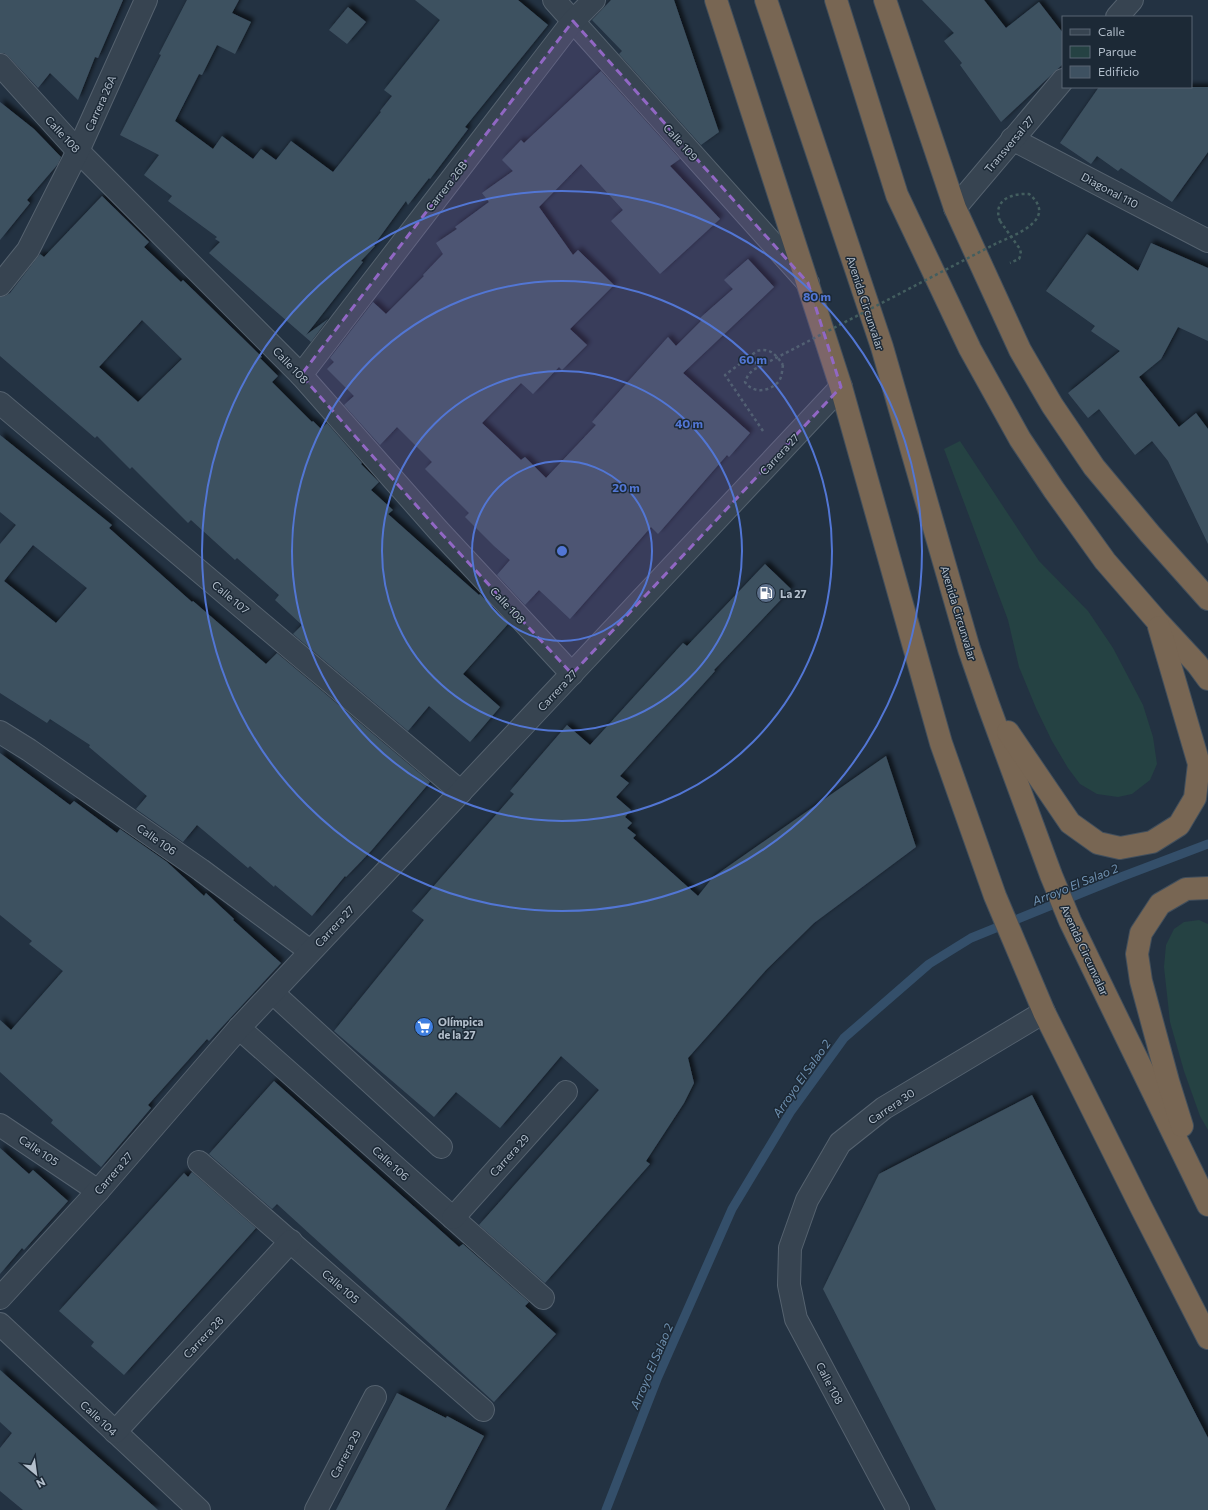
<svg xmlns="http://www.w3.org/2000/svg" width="1208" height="1510" font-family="Commissioner,sans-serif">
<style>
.green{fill:#254243}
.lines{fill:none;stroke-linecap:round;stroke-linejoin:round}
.stream{stroke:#344f6a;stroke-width:9}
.building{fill:#3e5161;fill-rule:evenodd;filter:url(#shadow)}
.minor-casing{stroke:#55626f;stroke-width:24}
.highway-casing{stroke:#424f5c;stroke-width:24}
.path{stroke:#435e5f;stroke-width:2.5;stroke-dasharray:3 3;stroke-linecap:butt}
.minor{stroke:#374451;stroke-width:22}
.highway{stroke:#786653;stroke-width:22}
.path-bridge{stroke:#435e5f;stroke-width:2.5;stroke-dasharray:3 3;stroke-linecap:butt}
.marked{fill:#9167c4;fill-opacity:0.2;stroke:#9167c4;stroke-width:3;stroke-dasharray:8 5;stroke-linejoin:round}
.ring{fill:none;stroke:#5276d4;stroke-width:2}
.labels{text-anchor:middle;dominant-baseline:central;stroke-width:3;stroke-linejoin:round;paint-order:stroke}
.street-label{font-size:11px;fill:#b3bfcc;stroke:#1c2936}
.poi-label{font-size:11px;font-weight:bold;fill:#b3bfcc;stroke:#1c2936;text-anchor:start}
.water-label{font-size:12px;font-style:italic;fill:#7092b2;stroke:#1c2936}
.centre{fill:#5276d4;stroke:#1c2936;stroke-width:2}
.ring-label{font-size:12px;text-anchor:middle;font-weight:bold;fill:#5276d4;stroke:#1c2936;stroke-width:3;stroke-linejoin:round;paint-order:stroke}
</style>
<defs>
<filter id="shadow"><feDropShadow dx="3.5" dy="-3.5" stdDeviation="2" flood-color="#0009"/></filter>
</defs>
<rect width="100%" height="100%" fill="#233242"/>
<!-- green -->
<g class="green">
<polygon points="960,441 1039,561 1088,611 1113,648 1143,705 1153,737 1157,764 1150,780 1132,794 1118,797 1097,794 1080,784 1068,768 1052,741 1036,708 1019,667 1008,620 944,449"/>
<polygon points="1199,920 1208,924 1208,1130 1200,1116 1184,1071 1170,1022 1164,967 1166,945 1174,929 1184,922"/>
</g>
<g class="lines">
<!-- stream -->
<polyline class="stream" points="606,1510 657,1379 732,1209 791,1111 844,1038 929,964 971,938 1121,877 1208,844"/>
</g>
<!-- building -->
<g class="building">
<polygon points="0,0 123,0 98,58 95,57 78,100 50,73 38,88 9,57 4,53 0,53"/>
<polygon points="187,0 239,0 232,13 251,22 235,54 217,45 202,75 199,74 175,121 213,149 222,136 253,159 261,149 276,160 291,141 333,172 381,112 380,111 392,96 384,90 440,20 415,0 518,0 548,25 465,127 468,129 430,179 429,178 408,205 406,201 374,245 375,246 361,261 363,262 306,335 328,319 311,342 209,253 220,242 215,239 217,237 168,201 172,196 144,175 159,155 120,135 161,55 159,54"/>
<polygon points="611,0 674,0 719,132 701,145 619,54 622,51 592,20"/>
<polygon points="922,0 984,0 1006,28 1039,2 1063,33 1063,64 1001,122 960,65 962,63 944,41 954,33"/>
<polygon points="348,7 366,22 347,44 329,30"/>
<polygon points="601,71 680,159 670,166 720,219 660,274 611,221 623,210 581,164 539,207 573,255 578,250 614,285 570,329 587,345 562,370 559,367 533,394 521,383 482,423 521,460 525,457 546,478 596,425 592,422 668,337 676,346 702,320 700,318 733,289 724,280 748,259 774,287 683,373 750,433 729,457 727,455 658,534 651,527 570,619 539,590 525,605 497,575 510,560 494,546 465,517 469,513 425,469 432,462 397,427 380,445 344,405 354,396 327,369 334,362 330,358 373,302 386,314 424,276 423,275 443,254 436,243 457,229 455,227 489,202 482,193 513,171 502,160 521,140 524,143"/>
<polygon points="1099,87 1208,87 1208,152 1172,202 1121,168 1118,171 1097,156 1091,164 1060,143"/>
<polygon points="0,102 34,129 61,157 58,164 27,200 30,203 0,240"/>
<path d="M102,196L149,242L144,247L181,282L183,280L262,357L260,358L278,376L272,382L312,422L313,421L321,429L327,423L362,463L361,464L379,482L371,490L393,510L388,514L479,595L480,594L508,624L463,674L500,707L470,742L429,706L408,731L293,634L302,625L275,600L279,595L237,558L235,560L191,520L188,523L132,467L130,469L97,436L95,438L0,356V297L5,296L10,293L40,254L44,257ZM142,320L182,359L138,402L99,367Z"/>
<polygon points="1087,234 1138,271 1151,243 1208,268 1208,341 1178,327 1161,359 1139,377 1179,427 1196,413 1208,429 1208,544 1168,461 1152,441 1135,455 1099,409 1088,418 1068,393 1120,351 1091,331 1095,326 1046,291"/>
<path d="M0,435L112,525L109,528L192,602L193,601L266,664L277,653L430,782L371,851L346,877L345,876L312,916L275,885L274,887L250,866L248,868L197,825L183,842L136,809L147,796L89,747L90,745L50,719L47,723L0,693V544L16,525L0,512ZM33,545L87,588L56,623L4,581Z"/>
<polygon points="765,564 791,589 714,670 715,671 620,776 629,783 616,797 631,810 625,817 632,823 627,828 636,835 633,838 698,896 713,877 886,756 916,847 814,923 766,970 688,1058 694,1083 684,1103 646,1161 650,1164 545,1283 479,1225 599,1090 561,1056 500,1128 456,1092 434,1117 334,1031 424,920 412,911 514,794 510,791 567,725 590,745 683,643 687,646"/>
<polygon points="0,753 70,805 74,801 117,833 120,829 167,862 204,896 206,893 234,919 233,920 281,963 209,1041 207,1039 148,1105 151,1108 101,1167 51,1123 53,1120 0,1072 0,1020 11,1030 63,971 29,944 32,941 0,915"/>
<polygon points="274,1081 459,1247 463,1244 529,1302 525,1306 556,1334 494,1402 277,1204 272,1209 209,1154"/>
<polygon points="1032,1095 1208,1438 1208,1510 936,1510 823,1289 879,1174"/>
<polygon points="0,1148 29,1174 33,1170 68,1201 24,1250 22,1248 0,1274"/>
<polygon points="192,1172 256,1228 124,1375 91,1346 94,1342 59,1311 184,1173 188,1177"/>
<polygon points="0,1370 158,1510 23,1510 0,1491 0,1448 12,1433 0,1422"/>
<polygon points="397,1393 446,1418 447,1416 484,1436 445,1510 336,1510"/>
</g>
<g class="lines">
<defs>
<g id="minor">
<polyline points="554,0 808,283"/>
<polyline points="1117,17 1132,0"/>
<polyline points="0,65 78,151 301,375 438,530 572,674"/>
<polyline points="1012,139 1208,241"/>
<polyline points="955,208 1063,80"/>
<polyline points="0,285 28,250 78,151 146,0"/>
<polyline points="301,375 573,21 594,0"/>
<polyline points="0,403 461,792"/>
<polyline points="0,732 29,750 201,870 310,951"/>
<polyline points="273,993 441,1147"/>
<polyline points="239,1028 543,1298"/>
<polyline points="0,1125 98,1191"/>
<polyline points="199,1162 483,1410"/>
<polyline points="453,1218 566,1092"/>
<polyline points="0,1298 98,1191 239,1028 841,387"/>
<polyline points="0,1324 199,1510"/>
<polyline points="115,1432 291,1241"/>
<polyline points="316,1510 375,1397"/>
<polyline points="898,1510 796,1319 789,1285 790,1248 807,1200 840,1143 884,1108 1044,1012"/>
</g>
<g id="highway">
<polyline points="716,0 841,387 941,743 995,896 1044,1012 1141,1207 1208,1338"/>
<polyline points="766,0 882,347 969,649 988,704 1051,875 1070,921 1208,1205"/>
<polyline points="836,0 897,195 970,349 1020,439 1054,490 1105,561 1158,622 1197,664 1208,679"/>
<polyline points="885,0 955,208 1020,350 1052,405 1094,467 1150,534 1208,599"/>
<polyline points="1008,732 1070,823 1098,843 1120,848 1152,842 1179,825 1195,798 1199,764 1159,627"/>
<polyline points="1182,1126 1168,1081 1141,981 1137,954 1141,933 1160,904 1186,889 1208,888"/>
</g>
</defs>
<!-- minor casing -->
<use href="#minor" class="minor-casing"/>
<!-- highway casing -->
<use href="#highway" class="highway-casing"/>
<!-- path -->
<g class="path">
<polyline points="1000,221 1020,249 1021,254 1019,259 1010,263"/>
<path d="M763,431L725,375L757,351C770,347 776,355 783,365"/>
</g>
<!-- minor -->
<use href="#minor" class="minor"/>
<!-- highway -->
<use href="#highway" class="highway"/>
<!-- path-bridge -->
<path class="path-bridge" d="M783,365C782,370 782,377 779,381C770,392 753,394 745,382L748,375L753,370L997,243C1015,235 1059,219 1029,194C1012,193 992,200 1000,221"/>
</g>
<!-- marked area -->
<path class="marked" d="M573,21L808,283L841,387L572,674L438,530L301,375Z"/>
<!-- distance rings -->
<g class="ring">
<circle cx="562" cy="551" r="90"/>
<circle cx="562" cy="551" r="180"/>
<circle cx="562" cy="551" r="270"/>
<circle cx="562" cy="551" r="360"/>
</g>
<!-- icons -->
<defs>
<symbol id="fuel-disc" viewBox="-11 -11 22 22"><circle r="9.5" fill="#5c6f8a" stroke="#1c2936"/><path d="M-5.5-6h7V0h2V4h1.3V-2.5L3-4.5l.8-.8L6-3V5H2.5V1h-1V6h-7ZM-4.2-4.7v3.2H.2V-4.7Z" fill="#fff"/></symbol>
<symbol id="supermarket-disc" viewBox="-11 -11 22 22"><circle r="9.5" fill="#3f7fe0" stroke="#1c2936"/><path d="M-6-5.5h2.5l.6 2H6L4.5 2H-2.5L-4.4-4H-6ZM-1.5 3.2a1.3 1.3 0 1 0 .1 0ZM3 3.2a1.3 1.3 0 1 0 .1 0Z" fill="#fff"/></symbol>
</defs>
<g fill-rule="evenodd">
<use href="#fuel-disc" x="755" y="582" width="22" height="22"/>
<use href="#supermarket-disc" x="413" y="1016" width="22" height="22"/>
</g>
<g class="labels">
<!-- street labels -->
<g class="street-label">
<text transform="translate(100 103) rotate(-66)">Carrera 26A</text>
<text transform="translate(63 134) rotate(47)">Calle 108</text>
<text transform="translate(681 142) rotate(48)">Calle 109</text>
<text transform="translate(1009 144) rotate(-50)">Transversal 27</text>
<text transform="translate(446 186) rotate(-52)">Carrera 26B</text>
<text transform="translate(1110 190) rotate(28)">Diagonal 110</text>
<text transform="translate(866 303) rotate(72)">Avenida Circunvalar</text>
<text transform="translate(291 365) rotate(46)">Calle 108</text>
<text transform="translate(779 454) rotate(-47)">Carrera 27</text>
<text transform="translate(231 597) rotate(40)">Calle 107</text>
<text transform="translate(508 605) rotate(47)">Calle 108</text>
<text transform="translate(959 613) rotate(73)">Avenida Circunvalar</text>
<text transform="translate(557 690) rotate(-47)">Carrera 27</text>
<text transform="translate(157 839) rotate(35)">Calle 106</text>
<text transform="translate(334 926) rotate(-47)">Carrera 27</text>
<text transform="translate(1085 950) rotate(65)">Avenida Circunvalar</text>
<text transform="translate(891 1106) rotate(-34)">Carrera 30</text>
<text transform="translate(39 1150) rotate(34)">Calle 105</text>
<text transform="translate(509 1155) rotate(-48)">Carrera 29</text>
<text transform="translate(391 1163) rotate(42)">Calle 106</text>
<text transform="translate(113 1173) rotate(-49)">Carrera 27</text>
<text transform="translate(341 1286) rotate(41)">Calle 105</text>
<text transform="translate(203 1337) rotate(-47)">Carrera 28</text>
<text transform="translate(830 1383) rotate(62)">Calle 108</text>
<text transform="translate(99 1418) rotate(43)">Calle 104</text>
<text transform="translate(345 1454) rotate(-62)">Carrera 29</text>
</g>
<!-- poi labels -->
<g class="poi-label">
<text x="780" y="593">La 27</text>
<text x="438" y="1021">Olímpica<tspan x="438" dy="13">de la 27</tspan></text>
</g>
<!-- water labels -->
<g class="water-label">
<text transform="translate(1075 884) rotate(-22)">Arroyo El Salao 2</text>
<text transform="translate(801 1078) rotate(-55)">Arroyo El Salao 2</text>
<text transform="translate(651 1366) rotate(-67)">Arroyo El Salao 2</text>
</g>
</g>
<circle cx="562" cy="551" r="6" class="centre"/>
<g class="ring-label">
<text x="817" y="301">80 m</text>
<text x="753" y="364">60 m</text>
<text x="689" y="428">40 m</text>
<text x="626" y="492">20 m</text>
</g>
<!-- legend -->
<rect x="1062" y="16" width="130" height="72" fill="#1c2936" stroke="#586572"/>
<rect x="1070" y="29" width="20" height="6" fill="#374451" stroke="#586572"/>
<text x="1098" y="36" font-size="12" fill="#b3bfcc">Calle</text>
<rect x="1070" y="46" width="20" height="12" fill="#254243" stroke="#586572"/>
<text x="1098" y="56" font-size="12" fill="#b3bfcc">Parque</text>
<rect x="1070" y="66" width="20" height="12" fill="#3e5161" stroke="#586572"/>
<text x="1098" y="76" font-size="12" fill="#b3bfcc">Edificio</text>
<!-- north arrow -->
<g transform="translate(36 1474) rotate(151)" stroke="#1c2936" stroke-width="3" paint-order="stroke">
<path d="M0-3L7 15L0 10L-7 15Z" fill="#b3bfcc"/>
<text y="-6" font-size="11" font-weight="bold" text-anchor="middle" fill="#b3bfcc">N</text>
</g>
</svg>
